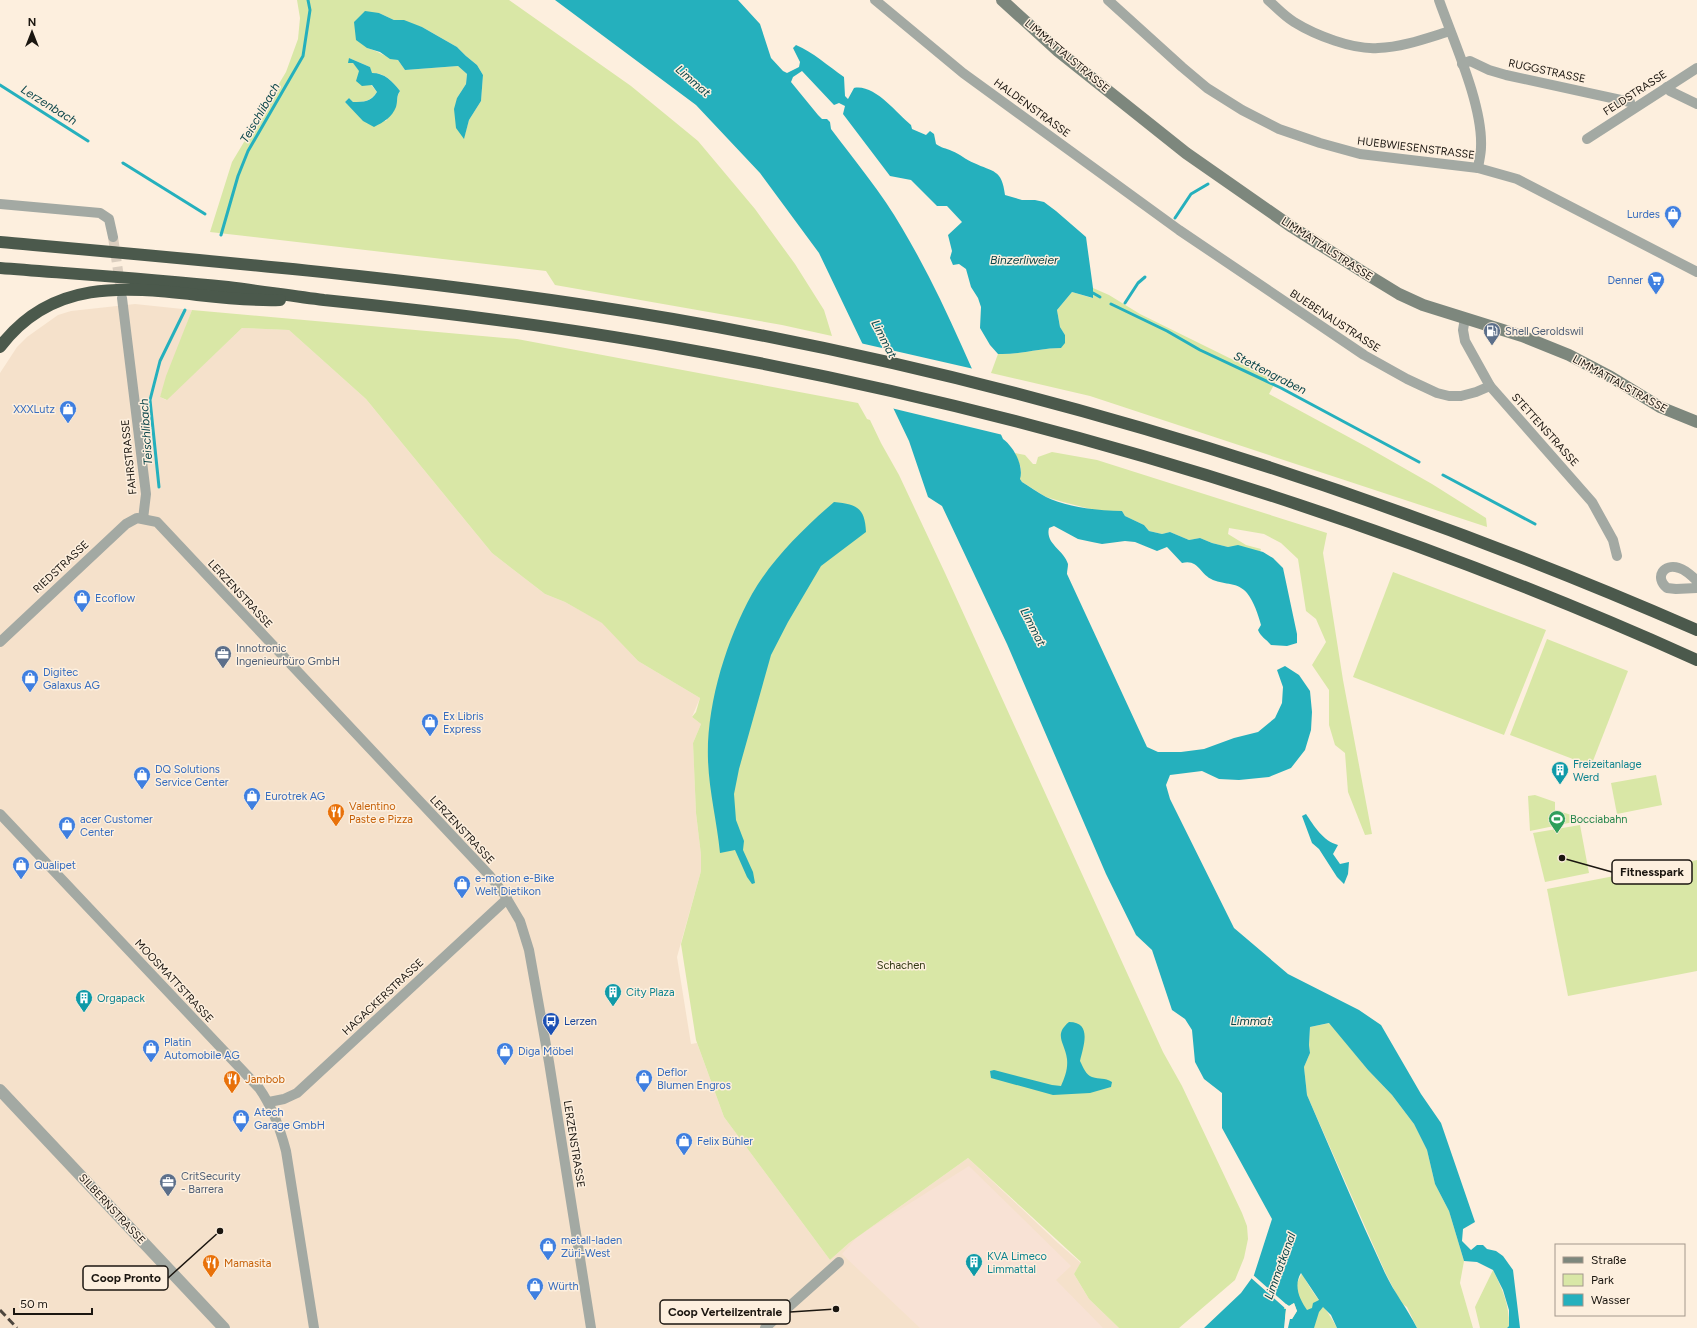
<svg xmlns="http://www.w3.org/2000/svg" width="1697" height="1328" font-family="Figtree,sans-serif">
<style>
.built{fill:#f5e1cb}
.industrial{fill:#f8e2d5}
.green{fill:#d9e7a6;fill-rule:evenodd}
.water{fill:#25b0bd;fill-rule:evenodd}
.pier{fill:#fdefde}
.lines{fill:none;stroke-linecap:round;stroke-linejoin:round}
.stream{stroke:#25b0bd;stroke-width:3}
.minor-tunnel{stroke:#dbcebf;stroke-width:10;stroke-dasharray:10 5;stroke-linecap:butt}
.minor{stroke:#a3a9a3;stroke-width:10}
.tertiary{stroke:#a3a9a3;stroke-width:12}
.secondary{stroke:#7d877d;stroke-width:12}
.motorway{stroke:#4b594c;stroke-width:12}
.rail{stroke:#4d463e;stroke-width:3;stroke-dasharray:8 4;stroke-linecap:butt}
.labels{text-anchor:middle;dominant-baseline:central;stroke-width:3;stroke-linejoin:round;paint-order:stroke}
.street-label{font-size:11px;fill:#1b1610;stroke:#fdefde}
.shop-label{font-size:11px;fill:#366cbe;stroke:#fdefde;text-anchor:start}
.service-label{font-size:11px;fill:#4e5e75;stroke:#fdefde;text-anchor:start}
.culture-label{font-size:11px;fill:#0d838f;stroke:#fdefde;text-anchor:start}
.food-label{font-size:11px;fill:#c56008;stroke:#fdefde;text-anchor:start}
.leisure-label{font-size:11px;fill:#27864d;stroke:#fdefde;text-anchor:start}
.park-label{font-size:11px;fill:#323814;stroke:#fdefde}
.transit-label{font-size:11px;fill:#164399;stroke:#fdefde;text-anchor:start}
.water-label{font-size:12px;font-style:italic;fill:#0a454a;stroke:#fdefde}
.leader{fill:none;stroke:#1b1610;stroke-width:1.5}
.callout-dot{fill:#1b1610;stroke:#fdefde;stroke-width:1.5}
.callout{fill:#fdefde;stroke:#1b1610;stroke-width:1.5}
.callout-label{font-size:12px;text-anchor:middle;font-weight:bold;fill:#1b1610}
</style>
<rect width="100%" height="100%" fill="#fdefde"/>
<!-- built -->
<polygon class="built" points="135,304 192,310 160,397 166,400 242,328 289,330 366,399 492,553 545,594 565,602 603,623 638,661 700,698 692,717 701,724 693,743 696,813 701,855 701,871 677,957 691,1044 697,1043 724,1117 830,1260 849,1243 968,1158 1058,1243 1081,1263 1074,1274 1089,1299 1119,1328 0,1328 0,373 17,347 27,337 58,315 71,311"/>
<!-- industrial -->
<polygon class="industrial" points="969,1166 1071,1266 1056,1280 1103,1328 920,1328 842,1254 858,1236"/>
<!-- green -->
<g class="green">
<path d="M297,0H509L631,86L698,141L755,209L795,264L824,310L832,336L782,325L555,285L546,271L210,232L232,162L286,72L298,39L300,18ZM379,13L394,20L422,27L438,36L457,47L466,56L477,65L483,75L481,101L469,120L464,138L457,98L466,84L467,74L458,66L405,70L398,60C387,58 378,51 367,48ZM349,58L370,67L371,73C385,72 392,81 400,91L398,95L396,106L386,121L354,111L345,102L349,98L353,102C364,102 370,102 377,92L353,63H349Z"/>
<path d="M1093,288L1109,295L1140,314L1276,381L1269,394L1367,447L1432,484L1486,518L1487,527L1090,396L991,373L998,354C1019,355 1040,348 1061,348L1065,335L1060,327L1057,310L1072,292L1092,298Z"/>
<polygon points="192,310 517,339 858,403 867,419 870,420 881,443 899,475 945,573 1163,1052 1182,1086 1242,1213 1247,1226 1248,1239 1244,1258 1235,1280 1179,1328 1119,1328 1089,1299 1074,1274 1081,1262 968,1158 849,1243 830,1260 724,1117 696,1040 681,944 701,871 701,855 696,813 693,743 701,724 692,717 696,712 700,698 638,661 602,623 565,602 545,594 492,553 366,399 289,330 242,328 167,400 160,397 166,376"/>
<polygon points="1052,452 1097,460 1327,533 1323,553 1343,680 1372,834 1365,835 1348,792 1345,753 1335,745 1329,725 1329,690 1312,665 1326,642 1316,619 1306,611 1298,559 1281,543 1264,534 1229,528 1228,534 1246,545 1261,549 1260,552 1238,546 1228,547 1212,543 1200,538 1189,540 1170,532 1162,534 1149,531 1144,525 1125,516 1122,511 1098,511 1063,502 1046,497 1022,482 1020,479 1021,468 1015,453 1025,455 1033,464 1036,464 1038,457"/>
<polygon points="1393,572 1546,630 1504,735 1353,677"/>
<polygon points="1547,639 1628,671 1591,766 1510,735"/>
<polygon points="1656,775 1662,805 1617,814 1611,783"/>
<polygon points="1535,795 1555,802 1555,810 1578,817 1578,821 1530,831 1528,796"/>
<polygon points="1580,825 1589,873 1545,882 1533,833"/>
<polygon points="1697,860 1697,971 1568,996 1547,889"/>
<polygon points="1330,1023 1368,1070 1392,1095 1414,1124 1427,1150 1435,1184 1449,1211 1464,1261 1460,1283 1473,1328 1417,1328 1407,1307 1401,1303 1386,1274 1307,1095 1304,1067 1310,1053 1309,1045 1310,1027"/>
<path d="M1493,1270C1503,1291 1509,1303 1509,1326L1507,1328H1480L1475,1307Z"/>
<path d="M1302,1273C1311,1293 1327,1308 1337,1328H1278L1284,1309Z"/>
</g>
<!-- water -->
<g class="water">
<path d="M555,0H738L760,24L771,58L783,71L787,73L799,67L800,62L793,48L796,45C813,52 828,66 844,77L845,96L848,99L854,88C875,84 896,113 911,125L912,129L926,135L930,131L934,134L936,144C941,148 946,148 952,151C960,154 966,160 974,163C993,172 1002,169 1005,195L1022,200H1035L1044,202L1056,211L1086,237L1093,288V298L1072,292L1057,310L1060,327L1065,335V343L1061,348C1040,348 1019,355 998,354L990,345L980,328L981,307L978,298L971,287L966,269L959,264L953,265L950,258L952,251L948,235L962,222L947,206H937L911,180L890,176L843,114L845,106L839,103L834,105L802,71L793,77L791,82L818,115L822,119H827L830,122L831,129C855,161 882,193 902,228C942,295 971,368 1003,439C1014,447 1024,466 1020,479L1022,482C1030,487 1037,492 1046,497C1066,507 1099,511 1122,511L1125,516L1144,525L1149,531L1162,534L1170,532L1189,540L1200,538L1212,543L1228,547L1238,545L1263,552L1273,558L1283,568L1297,634V643L1287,646L1271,645C1266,639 1261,637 1258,630L1261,625C1258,614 1254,602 1247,593C1238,582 1225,585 1213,580C1199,574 1199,559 1182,563L1167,547L1157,551L1135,542L1125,541L1102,544L1092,542L1078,539L1054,526L1049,528C1045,544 1064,550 1068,564C1068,567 1067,571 1067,574L1147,747L1158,752H1181L1204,749L1234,738L1258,732L1275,718L1282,703L1283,687L1277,670L1285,666L1299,675L1310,691L1312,712L1311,730L1305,750L1291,768L1269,777L1239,780L1219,779L1202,771L1170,775L1166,785L1170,799L1234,928L1288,974L1359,1010L1381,1025L1421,1094L1441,1123L1475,1222L1463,1229L1462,1241L1471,1250L1477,1245H1483L1487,1249L1496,1251L1503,1256L1513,1270L1520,1328H1507L1509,1326V1310L1503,1290L1493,1270L1477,1262L1464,1261L1449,1211L1435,1184L1427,1150L1414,1124L1392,1095L1368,1070L1329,1023L1310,1027L1309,1045L1310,1053L1304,1067L1307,1095C1333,1155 1358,1215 1385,1273C1395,1294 1407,1308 1417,1328H1337L1331,1315L1323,1307L1319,1312L1314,1328H1204L1241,1293L1254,1275L1272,1219L1222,1128V1093L1204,1079L1195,1062L1192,1030L1185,1019L1172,1010L1152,950L1136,935L1106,874L1007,644L942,506L928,497L909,441L819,253L760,173L696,105ZM1301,1273L1319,1300L1313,1303L1312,1308L1307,1310C1300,1300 1293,1286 1301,1273ZM1294,1303L1297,1311L1292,1319L1285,1318L1286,1309H1284L1286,1304L1289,1306Z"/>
<polygon points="365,11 379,13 394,20 404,20 422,27 457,47 466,56 477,65 483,75 481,101 469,120 464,139 456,128 454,109 457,98 466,84 467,74 458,66 405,70 398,60 390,59 380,52 367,48 356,40 354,22"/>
<path d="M349,58L370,67L372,73C385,73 392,81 400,91C396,96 398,101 396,107C392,117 384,122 374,127L363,121L345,102L349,98L353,102C364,102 371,102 377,92L372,85L362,86L356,81L359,71L353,63H348Z"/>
<path d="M834,502C857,504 865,508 866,532L821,566L788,622L771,655L739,769L734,794L736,820L744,841L743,850L753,872L755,883L752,884L747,877L735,850L720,853C717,822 709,791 708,760C706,706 726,641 752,594C772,559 804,528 834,502Z"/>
<path d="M1306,814C1314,826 1323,841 1338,845L1333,854L1340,864L1349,862L1348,874L1344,884L1337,877L1319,849L1312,843L1302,816Z"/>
<path d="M1069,1022C1093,1022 1083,1047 1080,1061C1083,1067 1086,1075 1092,1077C1100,1080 1104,1077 1112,1082L1111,1087L1090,1093L1053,1095L991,1078L990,1071L994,1070L1052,1085L1061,1086C1065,1077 1068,1069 1067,1059C1065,1043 1053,1035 1069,1022Z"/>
</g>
<!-- pier -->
<g class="pier">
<polygon points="860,343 974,369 1003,435 891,408"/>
<polygon points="1252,1274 1286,1304 1289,1306 1294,1303 1297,1311 1292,1319 1290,1319 1288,1328 1284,1328 1286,1309 1250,1277"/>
</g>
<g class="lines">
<!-- stream -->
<g class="stream">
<polyline points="0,85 88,141"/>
<polyline points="123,163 205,214"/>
<polyline points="1175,218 1191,194 1208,184"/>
<polyline points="221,235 238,176 248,151 303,56 310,10 308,0"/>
<polyline points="1093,293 1100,297"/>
<polyline points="1125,303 1138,283 1145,277"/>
<polyline points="1111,304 1167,331 1200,350 1281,388 1419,462"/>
<polyline points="1443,475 1535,524"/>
<polyline points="159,487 150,400 160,361 185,310"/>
</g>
<!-- minor-tunnel -->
<polyline class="minor-tunnel" points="113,237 120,284"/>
<!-- minor -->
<g class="minor">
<polyline points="875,0 963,73 1179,230 1364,355 1407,379 1437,393 1449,396 1461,396 1476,392 1490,386"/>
<polyline points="1108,0 1182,67 1207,88 1242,110 1279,129 1320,143 1360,154 1478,168 1517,179 1697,272"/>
<path d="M1268,0C1276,7 1284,16 1294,22C1315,35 1353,50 1378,48C1403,47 1427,38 1450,31"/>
<path d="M1439,0C1453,40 1483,105 1481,147C1481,154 1479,161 1478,168"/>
<polyline points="1462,64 1470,61 1489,70 1506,75 1630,102"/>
<polyline points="1667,87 1670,91 1697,104"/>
<polyline points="1587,139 1697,68"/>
<polyline points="0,204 100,213 109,219 113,237"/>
<polyline points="122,298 146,494 143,519"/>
<polyline points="1465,318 1463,330 1465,341 1490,386 1592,502 1613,540 1617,556"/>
<path d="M1697,581C1692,576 1686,570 1679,568C1664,563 1654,577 1667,588L1676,589L1697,588"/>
<polyline points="0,642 126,524 137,518 157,522 490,876 504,894 520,921 529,950 549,1062 591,1328"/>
<path d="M0,814L259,1088C273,1108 280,1128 286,1151L314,1328"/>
<polyline points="269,1102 284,1099 297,1093 507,899"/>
<polyline points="765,1328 839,1262"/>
</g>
<!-- tertiary -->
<polyline class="tertiary" points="0,1090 224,1328"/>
<!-- secondary -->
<polyline class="secondary" points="1002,0 1058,51 1186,153 1292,227 1363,272 1399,294 1423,305 1522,336 1569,355 1611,377 1660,407 1697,422"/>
<!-- motorway -->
<g class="motorway">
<path d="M0,242C225,262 450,281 673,319C1026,380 1369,487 1697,630"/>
<path d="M0,268C76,274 152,279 228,287C260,291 292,296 324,300C441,312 557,326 673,347C1025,409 1370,513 1697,660"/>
<path d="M0,347C71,253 182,304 280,300"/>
</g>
<!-- rail -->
<polyline class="rail" points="0,1310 17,1328"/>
</g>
<!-- icons -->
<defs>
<symbol id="shop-pin" viewBox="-11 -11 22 30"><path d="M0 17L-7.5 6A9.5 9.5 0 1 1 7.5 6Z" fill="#3f7fe0" stroke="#fdefde"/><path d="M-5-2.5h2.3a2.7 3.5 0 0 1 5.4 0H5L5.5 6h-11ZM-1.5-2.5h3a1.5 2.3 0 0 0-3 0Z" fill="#fff"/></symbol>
<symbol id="supermarket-pin" viewBox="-11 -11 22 30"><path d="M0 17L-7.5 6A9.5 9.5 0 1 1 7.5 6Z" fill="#3f7fe0" stroke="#fdefde"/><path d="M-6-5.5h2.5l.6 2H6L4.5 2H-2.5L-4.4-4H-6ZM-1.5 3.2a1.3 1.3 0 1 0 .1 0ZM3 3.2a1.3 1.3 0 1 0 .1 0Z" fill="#fff"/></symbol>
<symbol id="fuel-pin" viewBox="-11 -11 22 30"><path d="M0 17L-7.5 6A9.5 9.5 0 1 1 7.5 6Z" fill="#5c6f8a" stroke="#fdefde"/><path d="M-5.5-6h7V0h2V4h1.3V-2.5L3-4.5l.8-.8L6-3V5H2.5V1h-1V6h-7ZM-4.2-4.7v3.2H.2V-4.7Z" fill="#fff"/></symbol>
<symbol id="office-pin" viewBox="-11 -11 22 30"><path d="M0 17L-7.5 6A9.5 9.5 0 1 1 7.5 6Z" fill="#5c6f8a" stroke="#fdefde"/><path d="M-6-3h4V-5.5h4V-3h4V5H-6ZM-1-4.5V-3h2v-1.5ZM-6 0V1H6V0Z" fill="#fff"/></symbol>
<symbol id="building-pin" viewBox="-11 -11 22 30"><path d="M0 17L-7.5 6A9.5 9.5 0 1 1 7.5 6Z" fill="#0f9aa8" stroke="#fdefde"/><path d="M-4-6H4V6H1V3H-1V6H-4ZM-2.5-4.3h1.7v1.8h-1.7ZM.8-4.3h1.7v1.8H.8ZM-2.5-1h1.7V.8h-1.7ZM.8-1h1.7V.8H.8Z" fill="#fff"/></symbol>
<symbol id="restaurant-pin" viewBox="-11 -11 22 30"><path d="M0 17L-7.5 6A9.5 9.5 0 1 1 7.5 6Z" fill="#e8710a" stroke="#fdefde"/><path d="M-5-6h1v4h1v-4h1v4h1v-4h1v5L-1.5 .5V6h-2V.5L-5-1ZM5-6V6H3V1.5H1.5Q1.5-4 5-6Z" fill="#fff"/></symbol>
<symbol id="stadium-pin" viewBox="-11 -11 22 30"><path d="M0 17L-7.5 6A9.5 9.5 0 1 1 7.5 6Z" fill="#2e9e5b" stroke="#fdefde"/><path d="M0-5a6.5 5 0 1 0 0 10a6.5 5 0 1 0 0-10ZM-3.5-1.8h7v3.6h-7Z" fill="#fff"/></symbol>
<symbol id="bus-pin" viewBox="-11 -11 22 30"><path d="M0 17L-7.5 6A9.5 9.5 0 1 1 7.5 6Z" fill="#1a4fb4" stroke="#fdefde"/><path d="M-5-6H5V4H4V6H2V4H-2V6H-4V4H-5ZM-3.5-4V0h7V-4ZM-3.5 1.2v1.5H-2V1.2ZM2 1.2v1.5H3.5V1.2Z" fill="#fff"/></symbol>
</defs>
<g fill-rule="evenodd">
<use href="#shop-pin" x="1663" y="204" width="20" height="27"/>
<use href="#supermarket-pin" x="1646" y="270" width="20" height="27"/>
<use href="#fuel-pin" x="1482" y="321" width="20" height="27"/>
<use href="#shop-pin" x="58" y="399" width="20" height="27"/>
<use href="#shop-pin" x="72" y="588" width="20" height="27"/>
<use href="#office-pin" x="213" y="644" width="20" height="27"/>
<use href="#shop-pin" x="20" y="668" width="20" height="27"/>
<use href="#shop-pin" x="420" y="712" width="20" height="27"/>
<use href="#building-pin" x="1550" y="760" width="20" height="27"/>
<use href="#shop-pin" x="132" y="765" width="20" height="27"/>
<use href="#shop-pin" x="242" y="786" width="20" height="27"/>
<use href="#restaurant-pin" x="326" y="802" width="20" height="27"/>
<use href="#stadium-pin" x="1547" y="809" width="20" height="27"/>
<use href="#shop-pin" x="57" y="815" width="20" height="27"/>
<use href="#shop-pin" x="11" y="855" width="20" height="27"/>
<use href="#shop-pin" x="452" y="874" width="20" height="27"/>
<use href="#building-pin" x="603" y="982" width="20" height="27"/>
<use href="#building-pin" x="74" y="988" width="20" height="27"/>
<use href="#bus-pin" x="541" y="1011" width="20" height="27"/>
<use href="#shop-pin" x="141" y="1038" width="20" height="27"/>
<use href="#shop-pin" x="495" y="1041" width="20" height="27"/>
<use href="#shop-pin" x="634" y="1068" width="20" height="27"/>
<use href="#restaurant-pin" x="222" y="1069" width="20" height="27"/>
<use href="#shop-pin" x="231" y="1108" width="20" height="27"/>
<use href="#shop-pin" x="674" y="1131" width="20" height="27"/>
<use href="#office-pin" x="158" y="1172" width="20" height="27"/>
<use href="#shop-pin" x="538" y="1236" width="20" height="27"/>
<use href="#building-pin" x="964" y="1252" width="20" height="27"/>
<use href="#restaurant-pin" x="201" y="1253" width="20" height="27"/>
<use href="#shop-pin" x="525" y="1276" width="20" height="27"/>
</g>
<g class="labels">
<!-- street labels -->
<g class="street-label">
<text transform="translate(1067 56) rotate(40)">LIMMATTALSTRASSE</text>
<text transform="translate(1547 71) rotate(12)">RUGGSTRASSE</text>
<text transform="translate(1635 93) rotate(-33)">FELDSTRASSE</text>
<text transform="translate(1032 108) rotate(36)">HALDENSTRASSE</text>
<text transform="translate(1416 148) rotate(7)">HUEBWIESENSTRASSE</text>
<text transform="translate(1327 249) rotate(33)">LIMMATTALSTRASSE</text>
<text transform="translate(1335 321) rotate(33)">BUEBENAUSTRASSE</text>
<text transform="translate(1620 384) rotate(29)">LIMMATTALSTRASSE</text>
<text transform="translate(1545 430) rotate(48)">STETTENSTRASSE</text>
<text transform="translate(129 457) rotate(-96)">FAHRSTRASSE</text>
<text transform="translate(61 567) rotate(-43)">RIEDSTRASSE</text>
<text transform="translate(240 594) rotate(47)">LERZENSTRASSE</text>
<text transform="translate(462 830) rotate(47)">LERZENSTRASSE</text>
<text transform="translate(174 981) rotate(47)">MOOSMATTSTRASSE</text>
<text transform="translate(383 997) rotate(-43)">HAGACKERSTRASSE</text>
<text transform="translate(574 1144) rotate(81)">LERZENSTRASSE</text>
<text transform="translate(112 1209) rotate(47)">SILBERNSTRASSE</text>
</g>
<!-- shop labels -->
<g class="shop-label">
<text x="1660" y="214" text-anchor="end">Lurdes</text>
<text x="1643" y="280" text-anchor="end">Denner</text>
<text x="55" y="409" text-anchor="end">XXXLutz</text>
<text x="95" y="598">Ecoflow</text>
<text x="43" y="672">Digitec<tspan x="43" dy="13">Galaxus AG</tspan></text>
<text x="443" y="716">Ex Libris<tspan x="443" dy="13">Express</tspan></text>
<text x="155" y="769">DQ Solutions<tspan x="155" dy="13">Service Center</tspan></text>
<text x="265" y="796">Eurotrek AG</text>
<text x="80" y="819">acer Customer<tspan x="80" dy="13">Center</tspan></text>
<text x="34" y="865">Qualipet</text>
<text x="475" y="878">e-motion e-Bike<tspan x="475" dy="13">Welt Dietikon</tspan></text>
<text x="164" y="1042">Platin<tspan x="164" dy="13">Automobile AG</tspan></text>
<text x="518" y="1051">Diga Möbel</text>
<text x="657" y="1072">Deflor<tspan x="657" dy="13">Blumen Engros</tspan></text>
<text x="254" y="1112">Atech<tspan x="254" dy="13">Garage GmbH</tspan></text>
<text x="697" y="1141">Felix Bühler</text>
<text x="561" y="1240">metall-laden<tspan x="561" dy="13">Züri-West</tspan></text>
<text x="548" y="1286">Würth</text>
</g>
<!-- service labels -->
<g class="service-label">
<text x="1505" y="331">Shell Geroldswil</text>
<text x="236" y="648">Innotronic<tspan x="236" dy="13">Ingenieurbüro GmbH</tspan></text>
<text x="181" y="1176">CritSecurity<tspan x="181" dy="13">- Barrera</tspan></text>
</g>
<!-- culture labels -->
<g class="culture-label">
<text x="1573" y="764">Freizeitanlage<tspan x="1573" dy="13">Werd</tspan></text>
<text x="626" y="992">City Plaza</text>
<text x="97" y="998">Orgapack</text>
<text x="987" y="1256">KVA Limeco<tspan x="987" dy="13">Limmattal</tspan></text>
</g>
<!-- food labels -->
<g class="food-label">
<text x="349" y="806">Valentino<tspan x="349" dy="13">Paste e Pizza</tspan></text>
<text x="245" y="1079">Jambob</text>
<text x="224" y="1263">Mamasita</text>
</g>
<!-- leisure labels -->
<g class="leisure-label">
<text x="1570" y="819">Bocciabahn</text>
</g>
<!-- park labels -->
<g class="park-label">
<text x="901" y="965">Schachen</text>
</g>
<!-- transit labels -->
<g class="transit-label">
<text x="564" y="1021">Lerzen</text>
</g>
<!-- water labels -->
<g class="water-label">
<text transform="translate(693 81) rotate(41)">Limmat</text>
<text transform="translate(49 105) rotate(32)">Lerzenbach</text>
<text transform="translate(260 113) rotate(-60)">Teischlibach</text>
<text x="1024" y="260">Binzerliweier</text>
<text transform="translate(884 339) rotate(63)">Limmat</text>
<text transform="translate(1270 373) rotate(27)">Stettengraben</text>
<text transform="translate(146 432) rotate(-94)">Teischlibach</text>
<text transform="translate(1033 627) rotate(63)">Limmat</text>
<text x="1251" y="1021">Limmat</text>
<text transform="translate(1280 1266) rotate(-70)">Limmatkanal</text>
</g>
</g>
<!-- callouts -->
<path class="leader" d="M1562 858L1612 872M220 1231L168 1278M836 1309L790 1312"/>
<g class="callout-dot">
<circle cx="1562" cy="858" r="4"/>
<circle cx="220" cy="1231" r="4"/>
<circle cx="836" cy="1309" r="4"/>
</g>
<g class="callout">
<rect x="1612" y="860" width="80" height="24" rx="4"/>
<rect x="83" y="1266" width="85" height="24" rx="4"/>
<rect x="660" y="1300" width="130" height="24" rx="4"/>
</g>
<g class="callout-label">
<text x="1652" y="876">Fitnesspark</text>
<text x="126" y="1282">Coop Pronto</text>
<text x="725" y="1316">Coop Verteilzentrale</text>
</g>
<!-- legend -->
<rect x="1555" y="1244" width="130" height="72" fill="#fdefde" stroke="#a3988c"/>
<rect x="1563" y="1257" width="20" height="6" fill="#7d877d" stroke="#a3988c"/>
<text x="1591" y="1264" font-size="12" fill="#1b1610">Straße</text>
<rect x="1563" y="1274" width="20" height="12" fill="#d9e7a6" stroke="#a3988c"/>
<text x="1591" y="1284" font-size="12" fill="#1b1610">Park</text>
<rect x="1563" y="1294" width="20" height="12" fill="#25b0bd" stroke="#a3988c"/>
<text x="1591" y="1304" font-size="12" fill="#1b1610">Wasser</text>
<!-- north arrow -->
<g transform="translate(32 32)" stroke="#fdefde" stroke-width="3" paint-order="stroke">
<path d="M0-3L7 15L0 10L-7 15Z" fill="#1b1610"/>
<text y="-6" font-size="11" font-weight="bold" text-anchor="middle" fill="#1b1610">N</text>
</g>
<!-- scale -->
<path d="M14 1308v6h78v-6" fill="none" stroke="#1b1610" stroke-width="2"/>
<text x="20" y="1308" font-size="12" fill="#1b1610" stroke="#fdefde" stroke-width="3" paint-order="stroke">50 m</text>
</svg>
